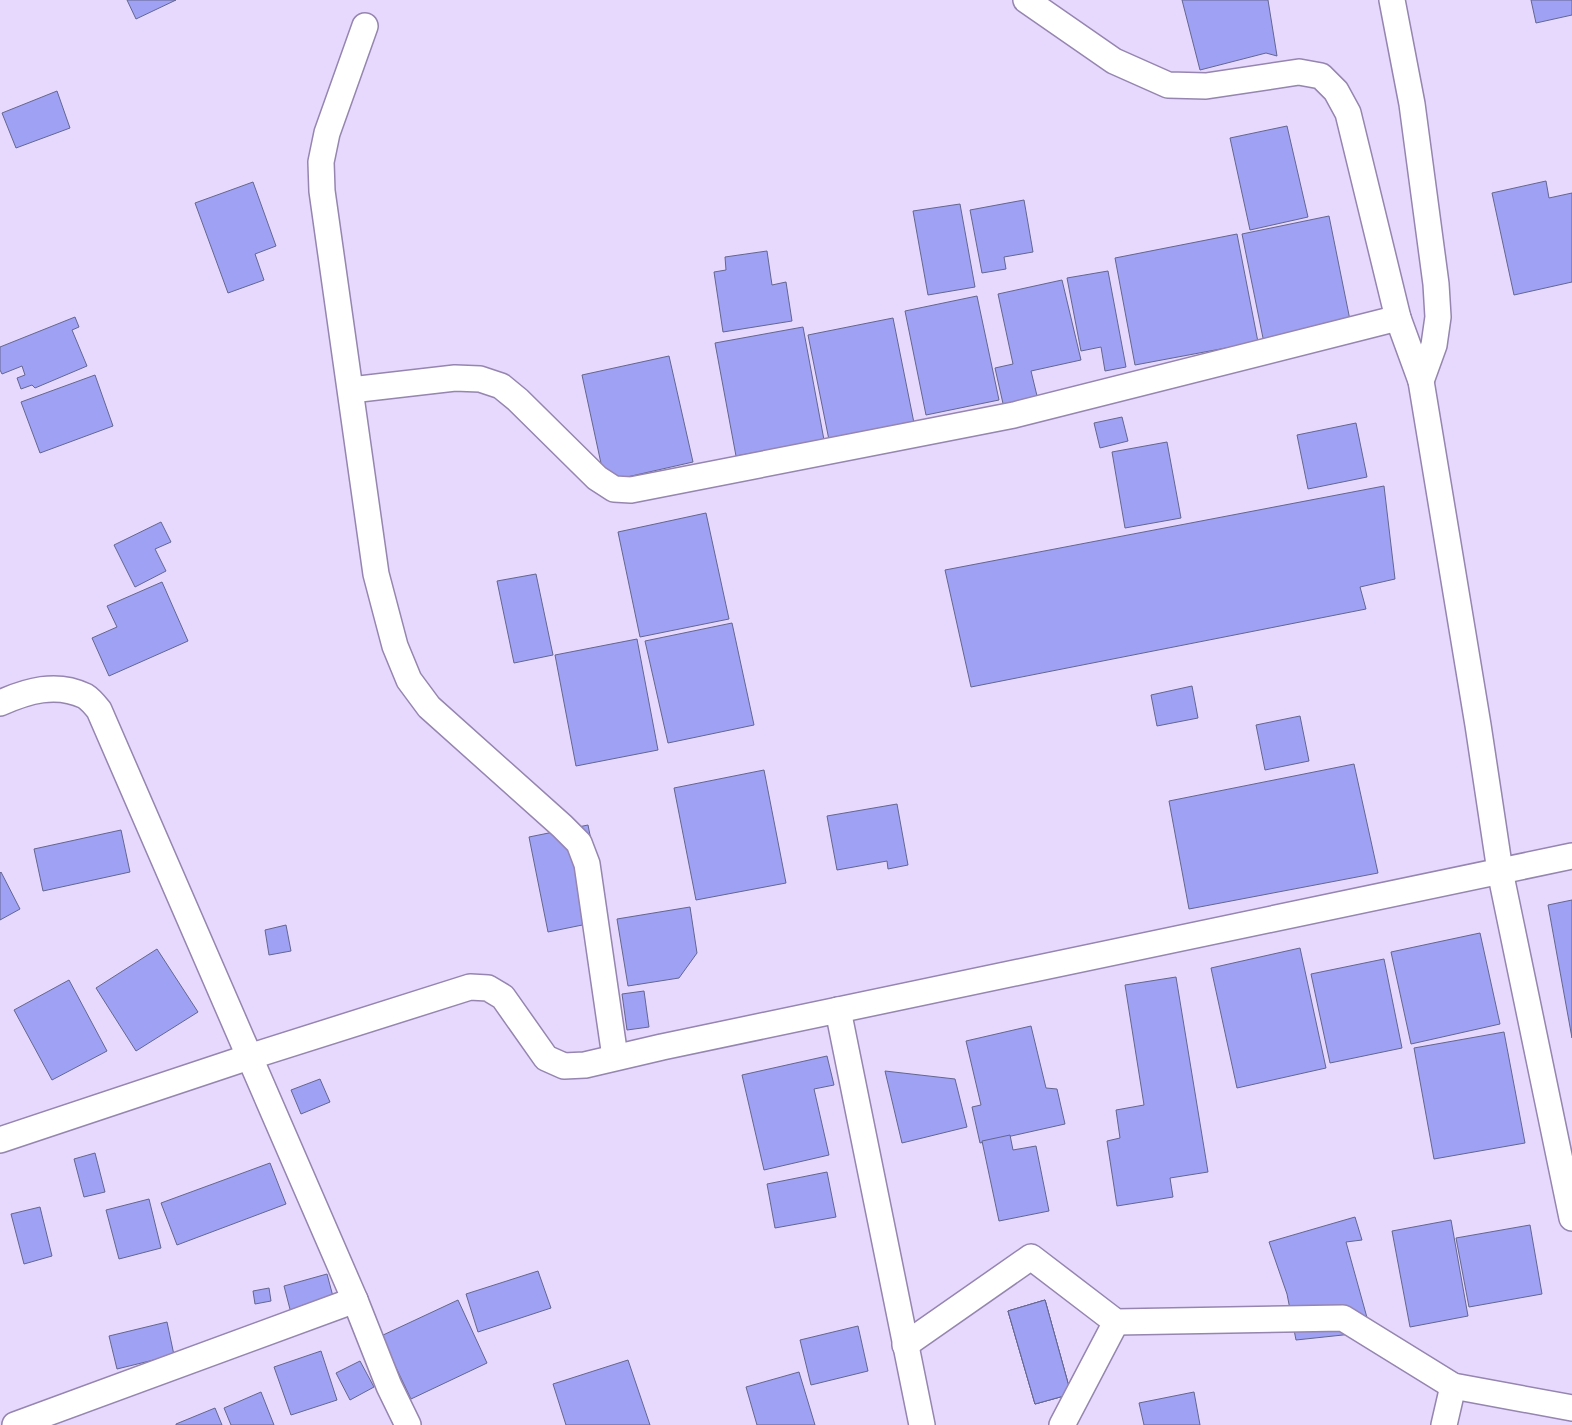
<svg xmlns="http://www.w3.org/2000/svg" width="1572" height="1425" font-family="'Fira Sans Condensed',sans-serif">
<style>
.building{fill:#9fa1f4;stroke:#64668f}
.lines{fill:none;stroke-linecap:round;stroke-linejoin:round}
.minor-casing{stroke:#9585af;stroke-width:28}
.minor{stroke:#fff;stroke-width:25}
</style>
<rect width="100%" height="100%" fill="#e6d9fd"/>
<!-- building -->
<g class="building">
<polygon points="127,0 176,0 136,19"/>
<polygon points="1182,0 1268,0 1277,56 1266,53 1200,70"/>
<polygon points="1531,0 1572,0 1572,15 1536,23"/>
<polygon points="57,91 70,128 16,148 2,113"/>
<polygon points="1287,126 1308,217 1250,230 1230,138"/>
<polygon points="1546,181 1549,198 1572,193 1572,282 1514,295 1492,193"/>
<polygon points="253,182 276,246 255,254 264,280 228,293 195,203"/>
<polygon points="1024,200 1033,252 1004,257 1006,269 982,273 970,210"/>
<polygon points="960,204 975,287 928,295 913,211"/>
<polygon points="1329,216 1351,325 1264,343 1242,234"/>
<polygon points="1237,234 1258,342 1135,365 1115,258"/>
<polygon points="767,251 772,285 786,282 792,321 723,332 714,272 726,270 725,257"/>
<polygon points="1108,271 1126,367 1105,371 1101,347 1081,351 1067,278"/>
<polygon points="1062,280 1081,360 1031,371 1038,400 1004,408 995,368 1013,364 998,294"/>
<polygon points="977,296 999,400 926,415 905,311"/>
<polygon points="75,317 79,327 72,330 87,366 35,388 32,385 21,389 17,378 25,375 22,366 2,374 0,370 0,347"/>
<polygon points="893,318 914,423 829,440 808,335"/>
<polygon points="803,327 824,440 736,456 715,343"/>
<polygon points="669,356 693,462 605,482 582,375"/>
<polygon points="95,375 113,426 40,453 21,402"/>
<polygon points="1122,417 1128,441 1100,448 1094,423"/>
<polygon points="1356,423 1367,477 1308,489 1297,435"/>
<polygon points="1167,442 1181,518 1125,528 1112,452"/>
<polygon points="1384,486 1395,579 1360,587 1366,609 971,687 945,570"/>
<polygon points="706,513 729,619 640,637 618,532"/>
<polygon points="161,522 171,542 155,549 166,571 135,587 114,545"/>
<polygon points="536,574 553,655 514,663 497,581"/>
<polygon points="162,582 188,641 109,676 92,638 117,627 107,606"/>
<polygon points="732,623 754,725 668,743 645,641"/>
<polygon points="637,639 658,750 576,766 555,655"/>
<polygon points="1192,686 1198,718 1157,726 1151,695"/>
<polygon points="1300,716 1309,761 1265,770 1256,725"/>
<polygon points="1354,764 1378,873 1189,909 1169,801"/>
<polygon points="764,770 786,883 696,900 674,788"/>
<polygon points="897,804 908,865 888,869 887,861 837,870 827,816"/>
<polygon points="588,825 607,920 548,932 529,837"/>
<polygon points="121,830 130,872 43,891 34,849"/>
<polygon points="1,872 20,909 0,920 0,873"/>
<polygon points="1572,900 1572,1038 1548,905"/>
<polygon points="690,907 697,953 679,978 628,986 617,919"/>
<polygon points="286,925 291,951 269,955 265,930"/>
<polygon points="1480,933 1500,1024 1411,1044 1391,952"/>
<polygon points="1300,948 1326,1068 1237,1088 1211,968"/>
<polygon points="157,949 198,1012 136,1051 96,988"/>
<polygon points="1384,959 1402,1048 1330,1063 1311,974"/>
<polygon points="1176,977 1208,1172 1170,1178 1173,1197 1117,1206 1107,1141 1120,1138 1116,1110 1144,1105 1125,985"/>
<polygon points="69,980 107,1051 52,1080 14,1010"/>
<polygon points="644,991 649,1027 627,1030 622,994"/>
<polygon points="1031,1026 1046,1088 1057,1089 1065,1124 980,1143 972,1107 981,1105 966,1041"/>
<polygon points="1504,1032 1525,1143 1434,1159 1414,1048"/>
<polygon points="827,1056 834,1085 814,1089 829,1155 764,1170 742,1075"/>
<polygon points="885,1071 955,1079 967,1127 902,1143"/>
<polygon points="320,1079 330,1102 301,1114 291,1090"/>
<polygon points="1010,1135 1013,1150 1036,1146 1049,1211 999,1221 982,1141"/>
<polygon points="95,1153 105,1192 84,1197 74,1159"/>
<polygon points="270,1163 286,1204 177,1245 161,1203"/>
<polygon points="827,1172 836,1217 775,1228 767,1184"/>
<polygon points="149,1199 161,1248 119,1259 106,1210"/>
<polygon points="40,1207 52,1256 24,1264 11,1214"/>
<polygon points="1355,1217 1362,1240 1346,1242 1371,1332 1296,1340 1287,1294 1269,1242"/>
<polygon points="1451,1220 1468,1316 1410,1327 1392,1231"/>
<polygon points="1530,1225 1542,1294 1469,1307 1456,1238"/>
<polygon points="538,1271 551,1308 478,1332 466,1294"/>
<polygon points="327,1274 335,1304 292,1317 284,1286"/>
<polygon points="269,1288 271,1301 255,1304 253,1291"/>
<polygon points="458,1300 487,1363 411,1399 381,1336"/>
<polygon points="1045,1300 1071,1394 1035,1404 1008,1311"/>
<polygon points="1045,1300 1071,1394 1035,1404 1008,1311"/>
<polygon points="1045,1300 1071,1394 1035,1404 1008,1311"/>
<polygon points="167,1322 174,1355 117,1369 109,1336"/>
<polygon points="858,1326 868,1371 811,1385 800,1340"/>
<polygon points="321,1351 337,1400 291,1415 274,1367"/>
<polygon points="628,1360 650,1425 566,1425 553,1384"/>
<polygon points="360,1361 374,1387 350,1400 336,1373"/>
<polygon points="799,1372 815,1425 757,1425 746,1387"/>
<polygon points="261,1392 274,1425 231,1425 224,1408"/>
<polygon points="1194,1392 1200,1425 1144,1425 1139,1403"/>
<polygon points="215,1408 222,1425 176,1425 176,1424"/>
</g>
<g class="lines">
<defs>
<g id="minor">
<polyline points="1026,0 1114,61 1168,85 1206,86 1299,72 1321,76 1336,91 1348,113 1398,318 1421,381 1478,725 1500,871 1572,1218"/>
<polyline points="1392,0 1412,104 1436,284 1438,317 1434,345 1421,381"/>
<polyline points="365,26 327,133 321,162 322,191 376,574 395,646 409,680 429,707 562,826 579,843 587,864 615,1057"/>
<polyline points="351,390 455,378 480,379 501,386 518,400 597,478 614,489 631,490 1014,415 1398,318"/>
<path d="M0,703C27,691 56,682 85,696C90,699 95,705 99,710L355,1300L389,1386L408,1425"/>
<polyline points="838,1010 922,1425"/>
<polyline points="0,1140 249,1057 470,987 488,988 503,997 546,1058 564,1066 585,1065 662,1047 1572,856"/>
<polyline points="905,1345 1031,1257 1116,1322 1343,1318 1453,1386 1572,1408"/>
<polyline points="15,1425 355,1300"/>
<polyline points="1062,1425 1116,1322"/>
<polyline points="1444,1425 1453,1386"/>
</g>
</defs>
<!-- minor casing -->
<use href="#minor" class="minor-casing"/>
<!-- minor -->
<use href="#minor" class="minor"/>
</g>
</svg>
